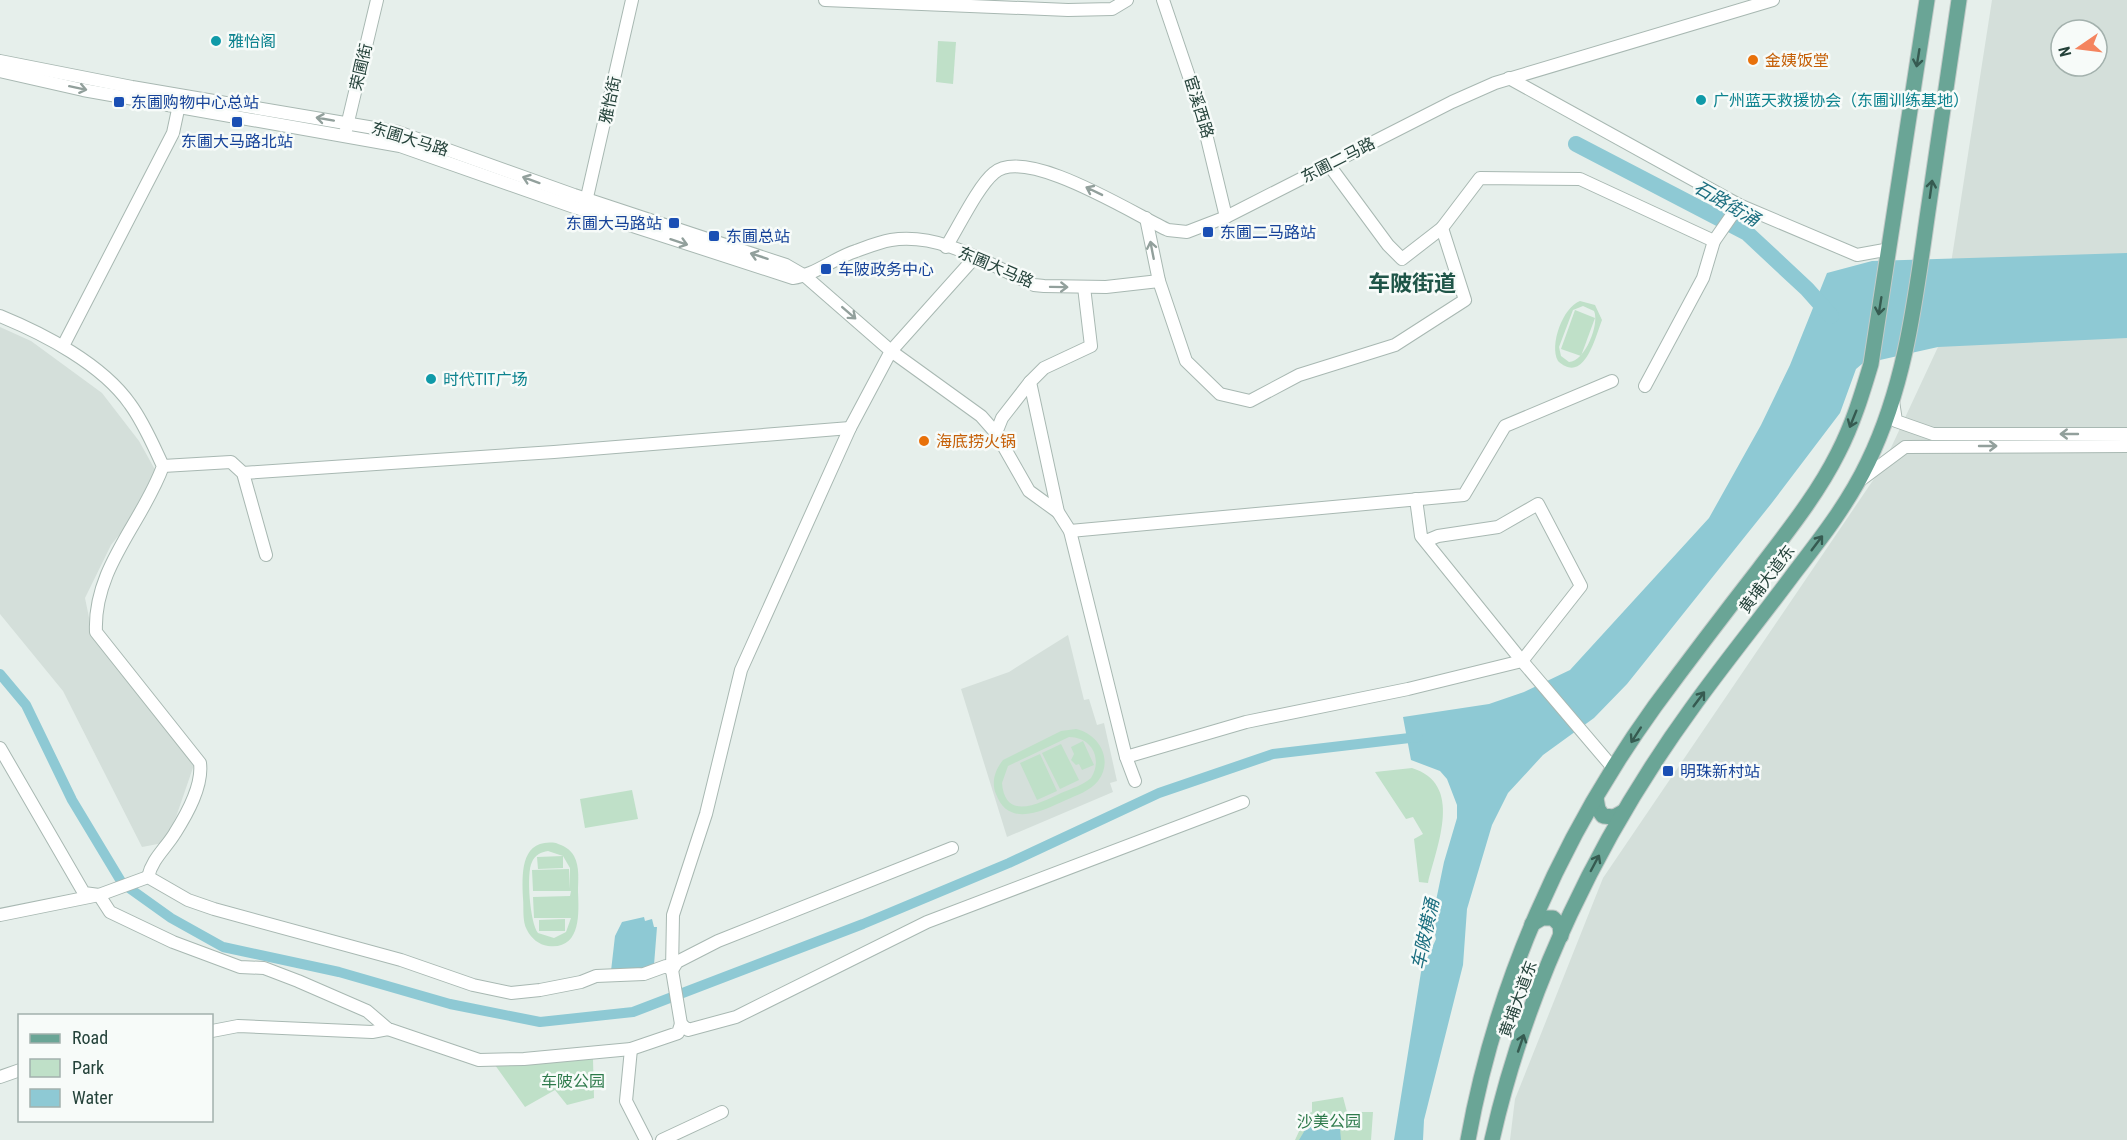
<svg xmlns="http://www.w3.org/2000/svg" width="2127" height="1140" font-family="'Roboto Condensed','Noto Sans SC',sans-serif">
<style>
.built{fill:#d4dfda;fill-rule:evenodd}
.green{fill:#bfe0c8;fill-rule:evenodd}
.water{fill:#8ec9d4}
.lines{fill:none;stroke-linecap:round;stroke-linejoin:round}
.canal{stroke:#8ec9d4;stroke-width:10}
.river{stroke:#8ec9d4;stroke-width:16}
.minor-casing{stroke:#a8b8b2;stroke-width:14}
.major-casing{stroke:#c2cac8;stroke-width:17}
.minor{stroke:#fff;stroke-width:12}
.major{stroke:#6aa596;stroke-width:15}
.oneway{stroke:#365b51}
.oneway2{stroke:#92a09c}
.culture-dot{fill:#0f9aa8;stroke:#f7fbf9;stroke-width:2}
.food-dot{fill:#e8710a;stroke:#f7fbf9;stroke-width:2}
.transit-dot{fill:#1a4fb4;stroke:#f7fbf9;stroke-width:2}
.labels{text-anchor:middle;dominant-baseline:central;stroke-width:5;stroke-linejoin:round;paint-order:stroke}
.culture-label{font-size:16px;fill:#0d838f;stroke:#f7fbf9;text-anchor:start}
.food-label{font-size:16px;fill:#c56008;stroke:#f7fbf9;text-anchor:start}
.street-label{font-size:16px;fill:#24423a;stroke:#f7fbf9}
.transit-label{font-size:16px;fill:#164399;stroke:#f7fbf9;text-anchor:start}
.park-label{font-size:16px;fill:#2d7a4b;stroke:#f7fbf9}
.water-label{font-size:18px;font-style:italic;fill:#1c6f80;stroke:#f7fbf9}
.district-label{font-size:22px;font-weight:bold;fill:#1f5548;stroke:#f7fbf9}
</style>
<rect width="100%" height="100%" fill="#e6efeb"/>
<!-- built -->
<g class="built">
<path d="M1992,0H2127V1140H1510L1515,1099L1603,878L1882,467L1938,347ZM2061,30H2097V66H2061Z"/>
<polygon points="0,327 31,341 102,393 139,441 158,475 132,519 111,545 85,598 92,632 196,759 176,817 163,843 142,847 63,691 0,614"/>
<polygon points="1068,635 1084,700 1089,699 1097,725 1104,723 1117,781 1110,783 1113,792 1007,837 961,689 1009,672"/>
</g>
<!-- green -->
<g class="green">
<polygon points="938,41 956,42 953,84 936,82"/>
<path d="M1580,301L1595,305L1602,320C1595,338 1584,385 1558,361C1549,345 1563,307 1580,301ZM1583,306L1594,311C1600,323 1585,362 1569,362L1561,356L1559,347L1573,310Z"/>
<polygon points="1575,310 1595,318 1581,356 1561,349"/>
<path d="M1076,729C1099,734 1114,760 1098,781C1090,791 1077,795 1066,800C1044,810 1009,829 996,794C991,782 995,770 1003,760L1061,731ZM1069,737C1092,737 1103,759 1091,778C1083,785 1071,789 1061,793C1040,803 1005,822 1002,783L1008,766Z"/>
<polygon points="1083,741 1094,765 1082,770 1079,764 1076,765 1071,760 1074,754 1071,747"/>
<polygon points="1061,744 1079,780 1060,789 1042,753"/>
<polygon points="1040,754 1057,791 1037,800 1020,763"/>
<path d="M1412,768C1464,784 1437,845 1428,883L1419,882L1414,839L1423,834L1413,817L1406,819L1375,772Z"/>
<polygon points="632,790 638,819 585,828 580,799"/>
<path d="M556,843C564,846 570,849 574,856C580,867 578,881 578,892C579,914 581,950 548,946C539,945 531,938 527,930C522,921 524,909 523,898C522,874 520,838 556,843ZM548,851L563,856L537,857L538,869L563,868V856L570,868V889L569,869L532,870L533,891H571L570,896L533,897L534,918H571L566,932L554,938L538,933C530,923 526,873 532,862C535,855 541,852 548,851Z"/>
<polygon points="565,919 565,931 539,931 539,920"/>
<polygon points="593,1059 594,1098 567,1105 555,1090 525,1107 495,1065"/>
<polygon points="1343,1097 1347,1112 1373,1112 1371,1140 1295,1140 1302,1125 1302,1116 1312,1112 1312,1102"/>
</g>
<!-- water -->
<g class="water">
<polygon points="2127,253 2127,338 1938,347 1862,364 1856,369 1840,413 1771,504 1627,684 1594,718 1543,755 1508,793 1492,825 1467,909 1463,965 1424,1120 1423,1140 1394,1140 1421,972 1436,939 1432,920 1444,862 1457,818 1457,805 1447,779 1440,771 1411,760 1403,717 1489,704 1524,692 1570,670 1709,518 1761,425 1790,365 1827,273 1872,261"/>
<polygon points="644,917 645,921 652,919 654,927 657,927 654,965 642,971 611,971 615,936 622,922"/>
<polygon points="1328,1113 1340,1129 1341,1140 1299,1140 1305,1130 1305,1120"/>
</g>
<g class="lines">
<!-- canal -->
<polyline class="canal" points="0,674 26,705 72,800 122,883 171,918 223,947 339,972 450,1004 540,1022 633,1012 863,924 1009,863 1159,793 1273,754 1418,737"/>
<!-- river -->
<polyline class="river" points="1576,144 1747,233 1807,289 1831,316"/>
<defs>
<g id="minor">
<polyline points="825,0 1068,10 1112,9 1127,0"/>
<polyline points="1163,0 1200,109 1226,217"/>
<polyline points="0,61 132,87 398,132 574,195 786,265 805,276 891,351 981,416 996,433 1029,491 1058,512"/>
<path d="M0,71L83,90L400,146L574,207L793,278C815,275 834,258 856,251C867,247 879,242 891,240C941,232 990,265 1034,285L1044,286L1106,287L1159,281"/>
<polyline points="1509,78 1739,205 1857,255 1890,249"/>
<polyline points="346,130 377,0"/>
<polyline points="1329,165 1388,245 1402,259 1442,228 1480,178 1580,179 1714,241"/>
<polyline points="585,206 632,0"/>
<polyline points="1146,218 1159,281 1186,361 1220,394 1250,401 1299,375 1395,345 1465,300 1442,228"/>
<path d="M946,247C958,228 978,186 994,173C1026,145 1135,215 1168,230L1187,232L1226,217L1452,102L1495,83L1773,0"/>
<polyline points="1084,287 1091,346 1044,368 1030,382 1058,512 1070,531 1126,757 1135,781"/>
<path d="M0,316C44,334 102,364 130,404C144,423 153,445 163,466C143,522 93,568 96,632L200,763C203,786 187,814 175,833C166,848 152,859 148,877"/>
<polyline points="63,346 173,133 179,105"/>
<polyline points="1645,386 1703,278 1714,241 1739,205"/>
<polyline points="1893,401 1896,421 1933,434 2127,434"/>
<polyline points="996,433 1002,418 1030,382"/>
<polyline points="163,466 231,462 243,473 266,555"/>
<polyline points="243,473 554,452 850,428"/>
<polyline points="1858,482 1905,447 2127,446"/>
<polyline points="1416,499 1421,536 1522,661 1581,586 1538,504 1498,527 1438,536 1426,541"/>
<polyline points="1070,531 1464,495 1505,426 1612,381"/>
<polyline points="0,748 84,893 99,895 110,912 173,942 240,967 264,968 298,981 367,1011 388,1029 479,1060 524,1059 631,1049 678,1033 681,1024 688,1030 736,1017 927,922 1243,802"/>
<polyline points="1126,757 1246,722 1408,689 1522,661 1614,769"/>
<polyline points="0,915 99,895 148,877 188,900 214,909 401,960 473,985 511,993 540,990 581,982 596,976 644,974 666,966 672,970 677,962 718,941 952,848"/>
<polyline points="681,1024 672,970 673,915 706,814 741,670 850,428 891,351 976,256"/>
<polyline points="212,1031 238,1026 372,1032 388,1029"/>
<polyline points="631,1049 626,1101 646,1140"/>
<polyline points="0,1077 20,1070"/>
<polyline points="662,1140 722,1112"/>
</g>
<g id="major">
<polyline points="1596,798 1598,809 1603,816 1614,817 1623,812"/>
<polyline points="1532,924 1542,918 1553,918 1560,925 1561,936"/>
<path d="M1468,1140C1496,984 1562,835 1655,706C1689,660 1724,614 1759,569C1787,532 1817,495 1838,453C1853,424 1862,394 1871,364L1927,0"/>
<path d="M1492,1140C1527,985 1599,836 1692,708C1725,662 1761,618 1795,572C1822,537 1849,502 1868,462C1905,386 1915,302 1927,218C1937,146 1948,73 1959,0"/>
</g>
</defs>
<!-- minor casing -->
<use href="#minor" class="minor-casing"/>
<!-- major casing -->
<use href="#major" class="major-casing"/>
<!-- minor -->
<use href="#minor" class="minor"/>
<!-- major -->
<use href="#major" class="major"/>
</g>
<!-- one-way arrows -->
<defs><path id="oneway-shaft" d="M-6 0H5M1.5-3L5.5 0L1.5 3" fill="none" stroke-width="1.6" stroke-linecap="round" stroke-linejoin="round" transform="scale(1.5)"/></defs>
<g class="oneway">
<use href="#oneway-shaft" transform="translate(1918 58) rotate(99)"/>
<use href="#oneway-shaft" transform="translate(1931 189) rotate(-82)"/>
<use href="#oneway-shaft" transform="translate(1880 306) rotate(99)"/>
<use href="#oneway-shaft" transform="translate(1853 419) rotate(112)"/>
<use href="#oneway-shaft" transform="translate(1817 543) rotate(-53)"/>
<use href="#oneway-shaft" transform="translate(1699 699) rotate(-53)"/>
<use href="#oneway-shaft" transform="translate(1636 735) rotate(123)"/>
<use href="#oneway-shaft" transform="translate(1595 863) rotate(-62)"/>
<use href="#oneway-shaft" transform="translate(1521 1043) rotate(-71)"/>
</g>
<g class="oneway2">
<use href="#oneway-shaft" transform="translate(78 88) rotate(12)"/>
<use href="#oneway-shaft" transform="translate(325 119) rotate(-170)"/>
<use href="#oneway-shaft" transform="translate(531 180) rotate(-160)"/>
<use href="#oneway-shaft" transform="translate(1094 191) rotate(-154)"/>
<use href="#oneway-shaft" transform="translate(679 242) rotate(18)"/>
<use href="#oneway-shaft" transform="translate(1152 250) rotate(-101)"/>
<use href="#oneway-shaft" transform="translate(759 256) rotate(-162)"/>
<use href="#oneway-shaft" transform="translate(1059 287) rotate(1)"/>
<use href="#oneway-shaft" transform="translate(849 313) rotate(41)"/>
<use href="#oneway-shaft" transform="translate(2069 434) rotate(180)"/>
<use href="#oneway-shaft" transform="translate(1988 446)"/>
</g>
<!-- markers -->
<g class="culture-dot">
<circle cx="216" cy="41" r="6"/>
<circle cx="1701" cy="100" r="6"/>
<circle cx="431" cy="379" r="6"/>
</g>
<g class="food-dot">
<circle cx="1753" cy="60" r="6"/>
<circle cx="924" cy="441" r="6"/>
</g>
<g class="transit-dot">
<rect x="113" y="96" width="12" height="12" rx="3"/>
<rect x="231" y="116" width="12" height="12" rx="3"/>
<rect x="668" y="217" width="12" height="12" rx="3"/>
<rect x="1202" y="226" width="12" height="12" rx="3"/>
<rect x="708" y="230" width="12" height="12" rx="3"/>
<rect x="820" y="263" width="12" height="12" rx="3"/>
<rect x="1662" y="765" width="12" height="12" rx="3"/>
</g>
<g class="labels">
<!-- culture labels -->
<g class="culture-label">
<text x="228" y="41">雅怡阁</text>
<text x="1713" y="100">广州蓝天救援协会（东圃训练基地）</text>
<text x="443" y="379">时代TIT广场</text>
</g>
<!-- food labels -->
<g class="food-label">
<text x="1765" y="60">金姨饭堂</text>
<text x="936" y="441">海底捞火锅</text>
</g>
<!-- street labels -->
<g class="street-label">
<text transform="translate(361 67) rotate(-77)">荣圃街</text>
<text transform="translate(610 100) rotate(-78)">雅怡街</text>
<text transform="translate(1199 107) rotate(73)">宦溪西路</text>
<text transform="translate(410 139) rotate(17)">东圃大马路</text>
<text transform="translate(1338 160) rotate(-27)">东圃二马路</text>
<text transform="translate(996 267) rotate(23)">东圃大马路</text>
<text transform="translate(1767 579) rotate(-53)">黄埔大道东</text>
<text transform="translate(1518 999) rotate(-70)">黄埔大道东</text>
</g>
<!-- transit labels -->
<g class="transit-label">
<text x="131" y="102">东圃购物中心总站</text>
<text x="237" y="141" text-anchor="middle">东圃大马路北站</text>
<text x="662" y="223" text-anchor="end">东圃大马路站</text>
<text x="1220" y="232">东圃二马路站</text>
<text x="726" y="236">东圃总站</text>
<text x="838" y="269">车陂政务中心</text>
<text x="1680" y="771">明珠新村站</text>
</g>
<!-- park labels -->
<g class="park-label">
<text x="573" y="1081">车陂公园</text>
<text x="1329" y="1121">沙美公园</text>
</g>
<!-- water labels -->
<g class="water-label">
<text transform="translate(1727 203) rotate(30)">石路街涌</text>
<text transform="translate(1425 934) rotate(-78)">车陂横涌</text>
</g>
<!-- district labels -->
<g class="district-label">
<text x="1412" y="283">车陂街道</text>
</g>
</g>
<!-- legend -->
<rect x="18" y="1014" width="195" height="108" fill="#f7fbf9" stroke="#a3b1ad" stroke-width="1.5"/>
<rect x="30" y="1034" width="30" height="9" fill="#6aa596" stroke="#a3b1ad" stroke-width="1.5"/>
<text x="72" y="1044" font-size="18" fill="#24423a">Road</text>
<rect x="30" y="1059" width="30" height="18" fill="#bfe0c8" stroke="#a3b1ad" stroke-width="1.5"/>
<text x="72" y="1074" font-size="18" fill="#24423a">Park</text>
<rect x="30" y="1089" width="30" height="18" fill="#8ec9d4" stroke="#a3b1ad" stroke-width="1.5"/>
<text x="72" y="1104" font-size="18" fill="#24423a">Water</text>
<!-- north arrow -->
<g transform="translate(2079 48) rotate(256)"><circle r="28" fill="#f7fbf9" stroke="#a3b1ad" stroke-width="1.5"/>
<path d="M0-4.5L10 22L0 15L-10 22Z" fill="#f4845f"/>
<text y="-9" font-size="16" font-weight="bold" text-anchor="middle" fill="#24423a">N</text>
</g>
</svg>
